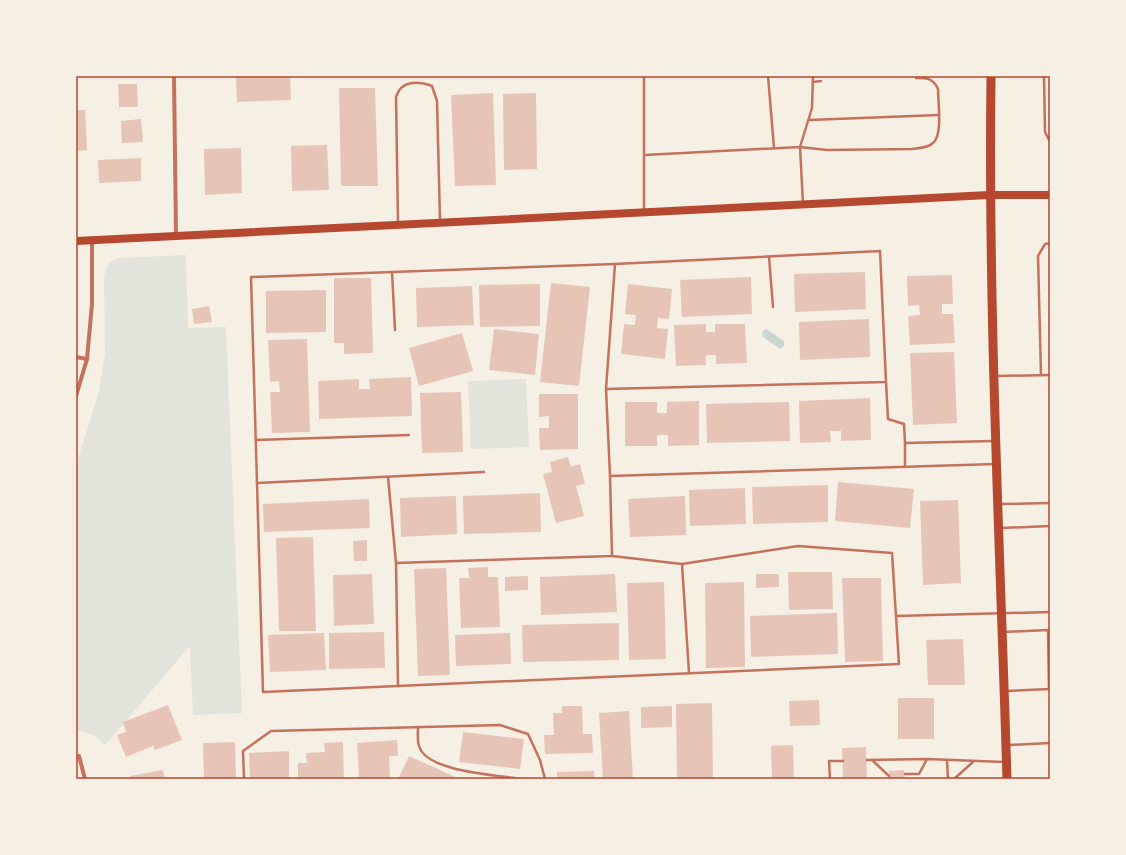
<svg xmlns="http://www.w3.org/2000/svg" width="1126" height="855" font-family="Lora,serif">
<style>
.green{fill:#e2e4dc}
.water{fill:#c9d6d2}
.building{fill:#e6c5b7}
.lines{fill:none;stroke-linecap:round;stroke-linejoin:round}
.service{stroke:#c5725c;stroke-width:2.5}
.minor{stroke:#c5725c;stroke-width:4}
.secondary{stroke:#b5482f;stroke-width:8}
.primary{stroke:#b5482f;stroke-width:9}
.neatline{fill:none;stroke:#b5482f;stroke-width:1.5}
</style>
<rect width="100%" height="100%" fill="#f6efe4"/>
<!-- green -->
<g class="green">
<polygon points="186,255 188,328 226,327 242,713 193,715 190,646 105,745 94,735 76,730 76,465 98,395 105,354 104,276 109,263 118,258"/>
<polygon points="526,379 529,447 471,449 468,381"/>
</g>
<!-- water -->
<polygon class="water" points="766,329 784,341 784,346 780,349 763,337 762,332"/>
<!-- building -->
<g class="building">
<polygon points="236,76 290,76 291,100 237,102"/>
<polygon points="118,84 137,84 138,107 119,107"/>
<polygon points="339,88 375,88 378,186 341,186"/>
<polygon points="493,93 496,185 455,186 451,95"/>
<polygon points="536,93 537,169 504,170 503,94"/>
<polygon points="76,110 85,110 87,150 76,151"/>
<polygon points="141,119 143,142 122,143 121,121"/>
<polygon points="327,145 329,190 292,191 291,146"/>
<polygon points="241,148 242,193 205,195 204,149"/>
<polygon points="141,158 141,181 99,183 98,160"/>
<polygon points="865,272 866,309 795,312 794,274"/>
<polygon points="952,275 953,304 942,304 942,314 953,314 955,343 910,345 908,316 920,315 919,305 908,306 907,276"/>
<polygon points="751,277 752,314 682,317 680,280"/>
<polygon points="334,278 371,278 373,353 344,354 344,343 334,343"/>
<polygon points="551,283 590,287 579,386 540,382"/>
<polygon points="540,284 540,326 480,327 479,285"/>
<polygon points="628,284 672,289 669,319 658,318 657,328 668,329 665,359 621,354 624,324 635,325 636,315 625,314"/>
<polygon points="472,286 474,325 417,327 416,288"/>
<polygon points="326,290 326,332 266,333 266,291"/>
<polygon points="209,306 212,322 194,324 192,309"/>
<polygon points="869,319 870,357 800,360 799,322"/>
<polygon points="706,324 706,332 715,332 715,324 745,324 747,363 716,364 716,355 706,355 706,365 676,366 674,325"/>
<polygon points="494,329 539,334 535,375 489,370"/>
<polygon points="462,333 473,371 419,386 409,348"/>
<polygon points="307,339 310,432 272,433 270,392 280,392 279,381 270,382 268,340"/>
<polygon points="954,352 957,423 913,425 910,353"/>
<polygon points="411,377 412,416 319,419 318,381 359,379 359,389 370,389 369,379"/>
<polygon points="461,392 463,452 422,453 420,393"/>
<polygon points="539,394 578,394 578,449 540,450 539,428 549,428 549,416 539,417"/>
<polygon points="870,398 871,440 841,441 841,431 830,431 831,442 800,443 799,401"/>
<polygon points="699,401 699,445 668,446 668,435 657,435 657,446 625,446 625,402 657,402 657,413 667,413 667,402"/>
<polygon points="789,402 790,441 707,443 706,404"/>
<polygon points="568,457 571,467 580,464 585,484 576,486 584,516 556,523 543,474 552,472 550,462"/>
<polygon points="838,482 914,489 910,528 835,521"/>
<polygon points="828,485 828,522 753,524 752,487"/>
<polygon points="745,488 746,524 690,526 689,490"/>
<polygon points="540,493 541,532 464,534 463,496"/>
<polygon points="456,496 457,534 401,537 400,498"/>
<polygon points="685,496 686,535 630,537 628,499"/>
<polygon points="369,499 370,528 264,532 263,504"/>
<polygon points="958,500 961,584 959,583 923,585 920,501"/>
<polygon points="313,537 316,631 279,631 276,538"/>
<polygon points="367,540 367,561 354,561 353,541"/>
<polygon points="488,567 488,577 498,577 500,627 461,628 459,578 469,578 468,568"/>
<polygon points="446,568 450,675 418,676 414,569"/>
<polygon points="788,572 832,572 833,609 789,610"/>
<polygon points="372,574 374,624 334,626 333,575"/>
<polygon points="615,574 617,612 541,615 540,577"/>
<polygon points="756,574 779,574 779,587 756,588"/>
<polygon points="528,576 528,590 505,591 505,577"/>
<polygon points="842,578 881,578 883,661 845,662"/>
<polygon points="664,582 666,659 629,660 627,583"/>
<polygon points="744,582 745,667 706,668 705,583"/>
<polygon points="837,613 838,654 751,657 750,616"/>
<polygon points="619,623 619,660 523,662 522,625"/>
<polygon points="384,632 385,668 329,669 329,633"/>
<polygon points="324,633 326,670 270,672 268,635"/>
<polygon points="510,633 511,664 456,666 455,635"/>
<polygon points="963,639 965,685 928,685 926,640"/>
<rect x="898" y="698" width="36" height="41"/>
<polygon points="819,700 820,725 790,726 789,701"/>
<polygon points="712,703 713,779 677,779 676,704"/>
<polygon points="168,705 182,740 155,750 153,746 126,757 117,735 126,732 123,722"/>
<polygon points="562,706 582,706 583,734 592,734 593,753 545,754 544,735 554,735 553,713 562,713"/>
<polygon points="672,706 672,727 641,728 641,707"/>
<polygon points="629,711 633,779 603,779 599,713"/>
<polygon points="463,732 524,739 520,769 459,762"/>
<polygon points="397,740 398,756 389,756 390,779 359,779 357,743"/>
<polygon points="235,742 236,779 204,779 203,743"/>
<polygon points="343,742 344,779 298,779 298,763 307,763 306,753 325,752 324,743"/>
<polygon points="793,745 794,779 772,779 771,746"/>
<polygon points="866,747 867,779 843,779 842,748"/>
<polygon points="289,751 289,779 250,779 249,753"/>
<polygon points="409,756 460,779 398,779"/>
<polygon points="163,770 165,779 131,779 130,776"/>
<polygon points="904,770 905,779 889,779 889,771"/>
<polygon points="594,771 595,779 557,779 557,772"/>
</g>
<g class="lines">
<!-- service -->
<g class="service">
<polyline points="768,76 774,148"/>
<polyline points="1044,76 1045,132 1050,142"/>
<polyline points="813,82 821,81"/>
<polyline points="809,120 939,115"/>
<path d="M645,155L800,147L827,150L912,149C919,148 928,148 933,143C943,135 938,102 938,89C933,78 927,78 916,78"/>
<polyline points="803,204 800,147 812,108 813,76"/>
<polyline points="644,211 644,76"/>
<path d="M398,224L396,97C401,80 418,81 432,86L437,101L440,221"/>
<polyline points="769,257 773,307"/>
<polyline points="392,272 395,330"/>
<polyline points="1041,375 1038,256 1045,244 1050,243"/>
<polyline points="996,376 1050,375"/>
<polyline points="886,382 888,419 904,424 905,443"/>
<polyline points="606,389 615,264 880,251 886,382 606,389 610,476"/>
<polyline points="256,440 409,435"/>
<polyline points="905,467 905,443 993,441"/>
<polyline points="484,472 257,483 263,692 398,686 396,563 612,556 610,476 995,464"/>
<polyline points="388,477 396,563"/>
<polyline points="257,483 251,277 615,264"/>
<polyline points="1000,504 1050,503"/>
<polyline points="1001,528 1050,526"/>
<polyline points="682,564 689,673"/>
<polyline points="896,616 1050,612"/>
<polyline points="1003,632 1048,630 1049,689 1007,691"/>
<polyline points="398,686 899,664 892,553 798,546 682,564 612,556"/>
<path d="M418,727C418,733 417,740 419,746C426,772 498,775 521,779"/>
<polyline points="1009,745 1050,743"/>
<polyline points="867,760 927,759 1004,762"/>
<polyline points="872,760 889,776"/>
<polyline points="947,760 948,779"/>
<polyline points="905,774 919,774 927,759"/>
<polyline points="244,779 243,751 271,731 500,725 528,734 540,760 545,779"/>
<polyline points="830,779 829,761 843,761"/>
<polyline points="954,779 974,761"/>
</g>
<!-- minor -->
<g class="minor">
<polyline points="174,76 176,235"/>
<polyline points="76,357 87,359"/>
<polyline points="76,396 87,359 92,304 92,241"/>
<polyline points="76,756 79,756 85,779"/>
</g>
<!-- secondary -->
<polyline class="secondary" points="76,241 989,195 1050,195"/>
<!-- primary -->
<path class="primary" d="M991,76C988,311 1000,545 1007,779"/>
</g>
<!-- border -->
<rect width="1126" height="855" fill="none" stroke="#f6efe4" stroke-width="154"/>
<rect x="77" y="77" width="972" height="701" class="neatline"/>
</svg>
